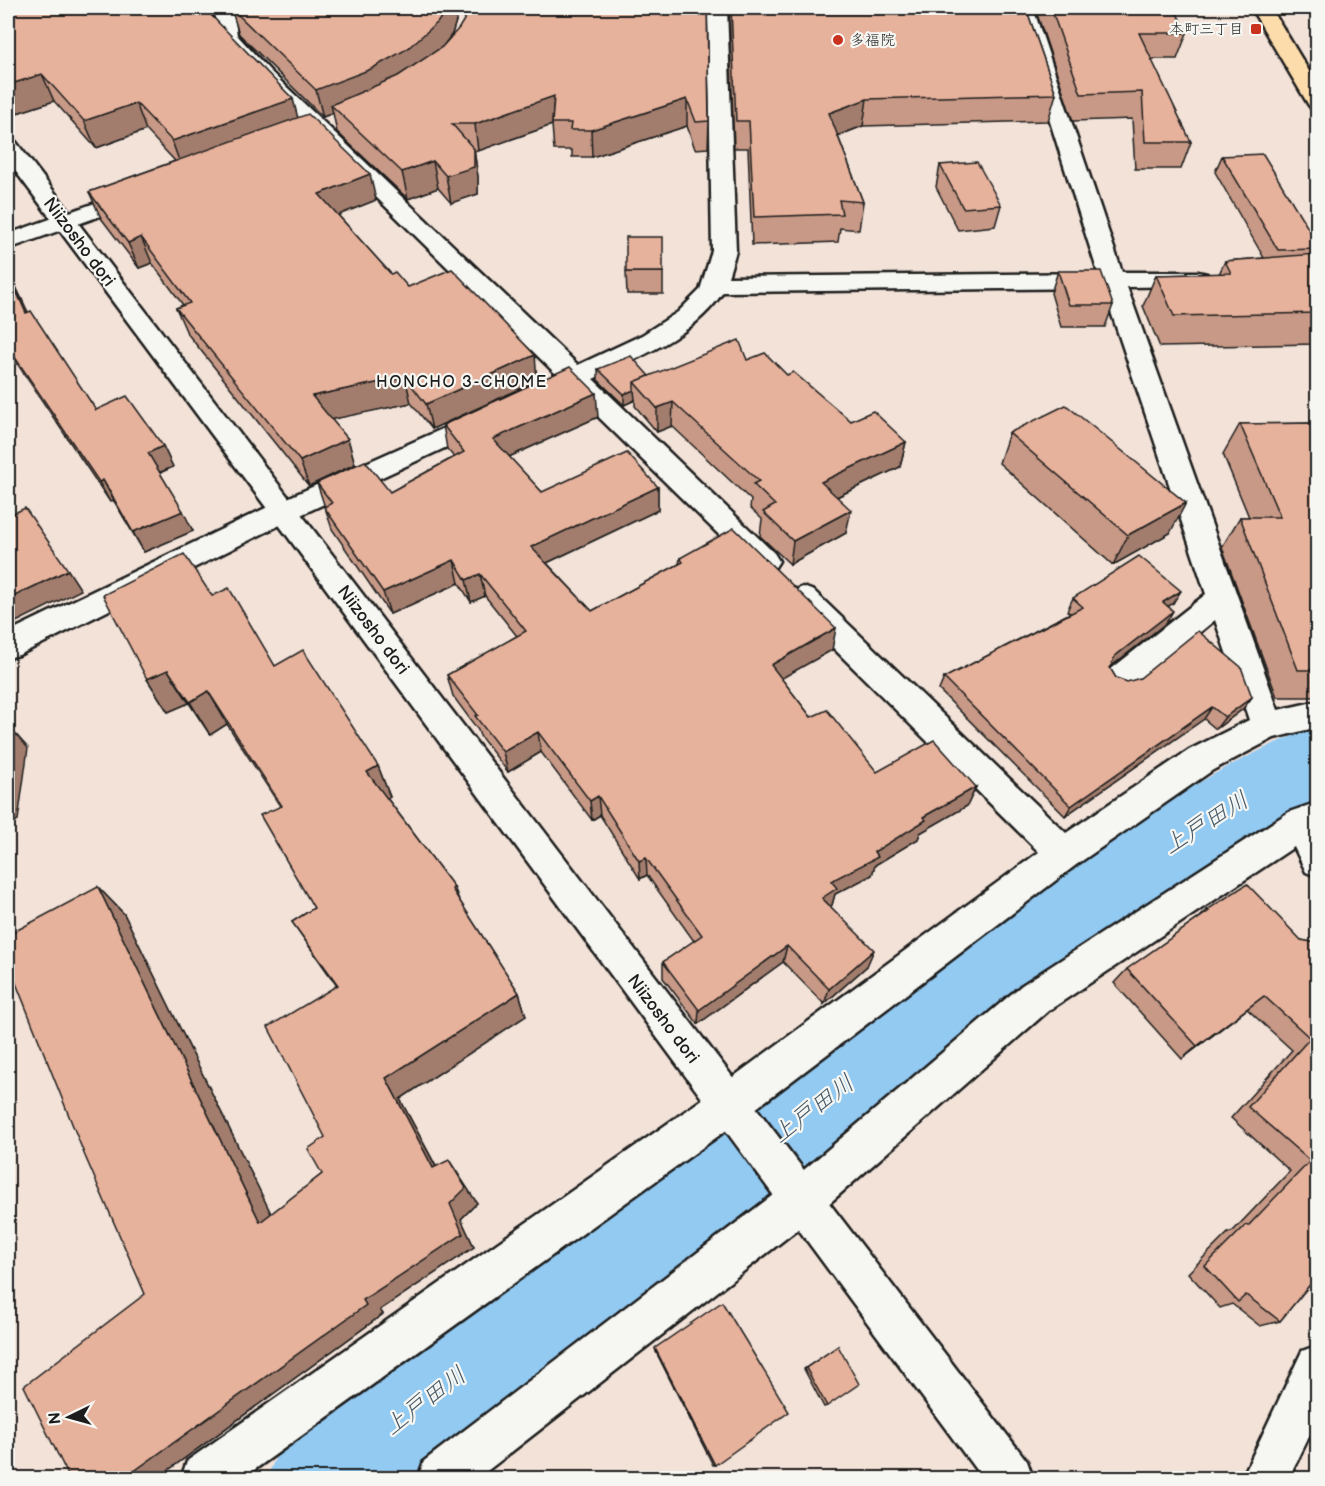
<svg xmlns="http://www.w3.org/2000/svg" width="1325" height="1486" font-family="'Balsamiq Sans','Klee One',sans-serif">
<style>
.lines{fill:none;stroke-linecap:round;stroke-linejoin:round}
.river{fill:#93caf2;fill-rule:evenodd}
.minor-casing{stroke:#1c1c1c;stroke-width:5}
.tertiary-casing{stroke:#1c1c1c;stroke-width:5}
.primary-casing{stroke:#1c1c1c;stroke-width:5}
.minor{fill:#f6f6f2;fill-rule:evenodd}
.tertiary{fill:#f6f6f2;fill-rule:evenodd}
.primary{fill:#fddcac;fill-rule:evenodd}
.wall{fill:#c79986;stroke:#1c1c1c;stroke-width:1.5}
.shaded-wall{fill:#a27d6d;stroke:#1c1c1c;stroke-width:1.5}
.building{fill:#e7b29c;stroke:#1c1c1c;stroke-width:1.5}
.poi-dot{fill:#c8321e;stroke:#f6f6f2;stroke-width:2}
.labels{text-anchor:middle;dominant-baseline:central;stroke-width:4.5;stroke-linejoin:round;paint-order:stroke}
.far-poi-label{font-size:15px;fill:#1c1c1c;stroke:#f6f6f2;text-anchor:end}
.far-neighbourhood-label{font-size:16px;letter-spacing:1.5px;fill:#1c1c1c;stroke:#f6f6f2}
.street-label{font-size:18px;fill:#1c1c1c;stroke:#f6f6f2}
.near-water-label{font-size:24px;font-style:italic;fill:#465967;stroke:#f6f6f2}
</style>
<rect width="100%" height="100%" fill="#f2e2d8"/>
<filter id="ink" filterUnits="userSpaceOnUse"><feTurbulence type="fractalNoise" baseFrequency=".0167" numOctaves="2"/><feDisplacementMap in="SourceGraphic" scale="12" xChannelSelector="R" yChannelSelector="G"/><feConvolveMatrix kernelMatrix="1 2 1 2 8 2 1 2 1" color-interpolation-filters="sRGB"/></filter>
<g filter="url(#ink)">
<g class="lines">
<!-- river -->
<path class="river" d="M1318,726V798L1264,827L1150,905L411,1478H267L283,1439L1090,851C1163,805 1235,755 1318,726Z"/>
<defs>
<g id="minor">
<path d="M214,8H233L237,35L271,72L578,365L642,335L678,312L700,290L712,251L708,8H727L736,251L728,277L1098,273L1014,8H1033L1122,272H1198L1207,274L1210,279L1207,284L1198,286L1127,287L1278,710L1318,701V727L1274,738L1213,770L1076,865L742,1119L243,1478H181L187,1461L714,1091L1039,852L792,607L788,599L792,591L803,587L814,591L1066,833L1189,750L1249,720L1215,620L1132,688L1121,692L1110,688L1105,679L1110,670L1206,594L1103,288L723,292C693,337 639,357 593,379L774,553L779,561L774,569L764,572L754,569L571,390L557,395L548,392L544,386L548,380L557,375L257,80L217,36Z"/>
<polygon points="140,187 148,189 151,194 148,199 8,249 8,234"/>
<polygon points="485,410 494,413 498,419 494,425 294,518 19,655 8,658 8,632 274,504"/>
<polygon points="1318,802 1318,877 1306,872 1294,847 1048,1011 816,1215 478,1478 418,1478 424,1461 786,1185 1022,985 1289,812"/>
<polygon points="1318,1345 1318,1418 1289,1478 1242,1478 1302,1351"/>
</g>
<polygon id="tertiary" points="8,140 16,142 1027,1461 1033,1478 982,1478 274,518 8,161"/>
<polygon id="primary" points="1251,8 1271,8 1318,86 1318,110 1311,108 1308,104"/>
</defs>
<!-- minor casing -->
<use href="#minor" class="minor-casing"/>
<!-- tertiary casing -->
<use href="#tertiary" class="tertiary-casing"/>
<!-- primary casing -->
<use href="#primary" class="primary-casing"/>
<!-- minor -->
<use href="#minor" class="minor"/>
<!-- tertiary -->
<use href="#tertiary" class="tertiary"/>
<!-- primary -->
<use href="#primary" class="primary"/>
</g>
<!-- wall -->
<g class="wall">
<polygon points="8,8 213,17 298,118 376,200 338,215 391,274 408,287 537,381 432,429 411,403 331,419 348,439 355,464 309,486 187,333 176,308 183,305 152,263 139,268 101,218 89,192 175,161 146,130 96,148 54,101 8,116"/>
<polygon points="231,8 460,8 452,34 447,41 707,8 709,121 708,148 695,149 687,126 592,157 572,157 572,150 554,150 552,125 478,151 474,151 478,177 478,194 451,203 438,188 408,199 337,132 333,113 323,117 239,34"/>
<polygon points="729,8 1026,8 1056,94 1048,121 863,126 838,136 863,202 859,230 840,228 838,242 752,245 748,148 734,148"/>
<polygon points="1035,8 1174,8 1187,33 1177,59 1151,59 1191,142 1181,169 1135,169 1132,119 1073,121"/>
<polygon points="1222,156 1317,243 1317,344 1160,347 1143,306 1156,275 1219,274 1225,261 1264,258 1215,172"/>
<polygon points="940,165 1001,205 995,226 958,230 936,187"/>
<polygon points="8,270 28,312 96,410 163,446 173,467 160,473 193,531 144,552 114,501 110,502 8,350"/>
<polygon points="1058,271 1113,305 1105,327 1061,327 1051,293"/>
<polygon points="626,272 663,272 663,294 627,294"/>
<polygon points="747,360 787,375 851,421 906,442 900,467 837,497 846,533 790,564 760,536 762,519 750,508 751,500 672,426 657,432 635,406 635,400 624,405 598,380 598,369 649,376"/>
<polygon points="598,417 509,457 542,492 658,487 658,510 547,563 592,611 679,564 680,558 832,650 781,678 811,717 877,772 976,787 967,806 920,833 918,839 875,865 872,875 835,894 832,905 830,906 867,966 824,1004 783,962 698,1024 663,978 663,962 694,941 647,875 640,879 600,815 592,820 541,752 508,772 480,736 478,730 453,696 447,675 517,636 485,596 471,602 459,583 390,614 332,529 317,483 390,492 454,457 447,449 443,425"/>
<polygon points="1317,423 1317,697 1277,697 1222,547 1240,517 1249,517 1223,454 1240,424"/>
<polygon points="1009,433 1170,533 1113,565 999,463"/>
<polygon points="212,596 275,666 378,766 390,797 387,798 454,887 459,900 519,993 526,1016 400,1099 436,1166 477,1203 461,1219 474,1247 380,1310 383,1314 156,1479 70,1479 145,1294 98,887 124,914 271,1214 322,1174 337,986 292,922 314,908 280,806 227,724 210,735 189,703 168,712 147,679"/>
<polygon points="1073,598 1173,603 1168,607 1166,623 1110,667 1110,668 1116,678 1127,682 1252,697 1243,709 1216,729 1204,719 1065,816 939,690 944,678 1070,613 1067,611"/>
<polygon points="1207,910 1301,940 1317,943 1317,1276 1280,1321 1260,1326 1232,1304 1220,1308 1188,1273 1228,1233 1233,1231 1290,1171 1231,1118 1292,1050 1247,1009 1182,1059 1114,983 1127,969 1199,918"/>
<polygon points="838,1346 827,1406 824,1407 804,1369"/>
<polygon points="655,1348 715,1465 713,1465 656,1352"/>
</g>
<!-- shaded-wall -->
<g class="shaded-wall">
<polygon points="207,8 212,8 215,37 207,11"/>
<polygon points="448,8 460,8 452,34 441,49 411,75 331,105 333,113 323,117 316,90"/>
<polygon points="42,74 54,101 8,116 8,85"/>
<polygon points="554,96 552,125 478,151 475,124"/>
<polygon points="293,99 300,126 182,169 172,141"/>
<polygon points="687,99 687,126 592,157 591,130"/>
<polygon points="867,99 863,126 826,140 829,113"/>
<polygon points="136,103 146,130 96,148 84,121"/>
<polygon points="474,149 478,177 478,194 451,203 446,176"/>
<polygon points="433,161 438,188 408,199 402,172"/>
<polygon points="370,174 376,200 326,220 319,194"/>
<polygon points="141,237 152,263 139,268 128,243"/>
<polygon points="8,270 38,334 26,313 8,273"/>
<polygon points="535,355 537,381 432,429 426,404"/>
<polygon points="405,377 411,403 320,422 312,396"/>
<polygon points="634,390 635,400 624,405 624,394"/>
<polygon points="596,393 598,417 497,462 493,439"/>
<polygon points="673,402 672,426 657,432 657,408"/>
<polygon points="348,439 355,464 309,486 300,461"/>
<polygon points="906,442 900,467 817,506 821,482"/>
<polygon points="163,446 173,467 158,473 148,453"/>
<polygon points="103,480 114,501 110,502 99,482"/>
<polygon points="658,487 658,510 534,569 531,547"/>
<polygon points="1186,503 1170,533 1113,565 1128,535"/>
<polygon points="851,510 846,533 790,564 793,541"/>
<polygon points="183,511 193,531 144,552 133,532"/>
<polygon points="454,560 459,583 390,614 383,592"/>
<polygon points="68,570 81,590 10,625 8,622 8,599"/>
<polygon points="480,574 485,596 471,602 466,580"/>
<polygon points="1181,591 1173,603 1155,615 1163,602"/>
<polygon points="1173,611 1166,623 1109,668 1115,656"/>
<polygon points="836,628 832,650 768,686 771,665"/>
<polygon points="168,670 189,703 168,712 147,679"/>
<polygon points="208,691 227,724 210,735 190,702"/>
<polygon points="1252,697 1243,709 1216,729 1225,717"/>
<polygon points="1212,707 1204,719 1065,816 1071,806"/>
<polygon points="12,730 28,748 18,820 10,825 8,840 8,761"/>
<polygon points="538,732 541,752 508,772 503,752"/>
<polygon points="378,766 390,797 380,803 367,772"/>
<polygon points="976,787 967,806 920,833 918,839 875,865 872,875 835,894 832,905 818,915 822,898 831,881 923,817"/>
<polygon points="598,796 600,815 592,820 590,801"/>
<polygon points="646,858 647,875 640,879 639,861"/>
<polygon points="98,887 124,914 282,1236 260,1222"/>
<polygon points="454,887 464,915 452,889"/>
<polygon points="787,946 783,962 698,1024 699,1010"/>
<polygon points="874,950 867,966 824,1004 829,989"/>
<polygon points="519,993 526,1016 400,1099 445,1184 433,1168 386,1078"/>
<polygon points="1264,996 1247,1009 1182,1059 1197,1046"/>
<polygon points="449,1160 477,1203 461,1219 474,1247 380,1310 383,1314 156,1479 123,1479 363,1300 450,1204"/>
</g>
<!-- building -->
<g class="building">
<polygon points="8,8 207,8 207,11 293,99 172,141 136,103 84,121 42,74 8,85"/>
<polygon points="231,8 448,8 437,23 407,49 371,69 316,90"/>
<polygon points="471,8 707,8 709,121 696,122 687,99 591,130 570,130 571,123 552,123 554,96 475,124 452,124 474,149 474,167 446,176 433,161 402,172 331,105 398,76 442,47 459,28"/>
<polygon points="731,8 1026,8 1056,94 867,99 829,113 863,202 839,200 842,214 754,217 749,121 736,121"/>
<polygon points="1051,8 1174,8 1187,33 1139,33 1191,142 1145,142 1142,92 1081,94"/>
<polygon points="308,114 370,174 319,194 391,274 395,272 408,287 452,269 535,355 426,404 405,377 312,396 348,439 300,461 176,308 190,303 141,237 128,243 89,192"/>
<polygon points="1263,154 1317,243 1317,249 1278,250 1222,156"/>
<polygon points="977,162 1001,205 963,208 940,165"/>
<rect x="626" y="237" width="37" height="35"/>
<polygon points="1317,254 1317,313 1174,316 1156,275 1231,273 1225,261"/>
<polygon points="1058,271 1101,271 1113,305 1069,305"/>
<polygon points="8,273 26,313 31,311 96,410 127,396 163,446 148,453 183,511 133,532 103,480 99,482 8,347"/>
<polygon points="739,340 747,360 765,353 787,375 793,372 851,421 873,411 906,442 821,482 851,510 793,541 763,512 775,505 753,484 759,481 673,402 657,408 634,382"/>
<polygon points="631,356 649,376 634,382 634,390 624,394 598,369"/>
<polygon points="570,367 596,393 493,439 542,492 627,453 658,487 531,547 592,611 683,562 680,558 734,528 836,628 771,665 811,717 827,710 877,772 934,740 976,787 923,817 926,820 874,852 878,857 831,881 837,888 822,898 874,950 829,989 787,946 699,1010 663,962 702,935 646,858 639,861 598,796 590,801 538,732 503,752 475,716 478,715 447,675 526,631 480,574 466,580 454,560 383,592 324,507 332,503 317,483 365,461 390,492 464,452 443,425"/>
<polygon points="1066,405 1186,503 1128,535 1009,433"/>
<polygon points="1317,423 1317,670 1298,670 1240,517 1280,517 1240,424"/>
<polygon points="25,508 68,570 8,599 8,516"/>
<polygon points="184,554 212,596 229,588 275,666 303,650 378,766 367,772 454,887 452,889 519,993 386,1078 433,1168 449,1160 466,1188 450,1204 463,1234 363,1300 366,1305 123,1479 70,1479 24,1386 145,1294 85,1156 8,963 8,935 98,887 260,1222 322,1174 308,1149 325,1137 268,1027 338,985 292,922 314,908 260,815 282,806 208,691 190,702 168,670 147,679 103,595"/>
<polygon points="1139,556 1181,591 1163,602 1173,611 1115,656 1110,668 1116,678 1127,682 1140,678 1198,631 1241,667 1252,697 1225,717 1212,707 1071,806 944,678 1083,607 1073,598"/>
<polygon points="12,730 8,761 8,731"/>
<polygon points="1247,884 1301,940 1317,943 1317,1276 1280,1321 1246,1295 1238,1302 1205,1266 1246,1225 1248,1226 1310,1161 1248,1107 1310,1038 1264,996 1197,1046 1127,969 1209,911 1207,910"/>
<polygon points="722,1302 789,1412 715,1465 655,1348"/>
<polygon points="838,1346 859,1384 827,1406 806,1368"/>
</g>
</g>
<!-- markers -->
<g class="poi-dot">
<rect x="1250" y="23" width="12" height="12" rx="3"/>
<circle cx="838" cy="40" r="6"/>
</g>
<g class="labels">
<!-- far-poi labels -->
<g class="far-poi-label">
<text x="1244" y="29">本町三丁目</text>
<text x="850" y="40" text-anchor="start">多福院</text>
</g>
<!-- far-neighbourhood labels -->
<g class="far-neighbourhood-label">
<text x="462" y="382">HONCHO 3-CHOME</text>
</g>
<!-- street labels -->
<g class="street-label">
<text transform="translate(79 242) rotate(53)">Niizosho dori</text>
<text transform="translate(373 630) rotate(53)">Niizosho dori</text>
<text transform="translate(663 1019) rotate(53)">Niizosho dori</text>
</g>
<!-- near-water labels -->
<g class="near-water-label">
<text transform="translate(1206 823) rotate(-32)">上戸田川</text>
<text transform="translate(813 1109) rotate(-37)">上戸田川</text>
<text transform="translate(425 1401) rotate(-37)">上戸田川</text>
</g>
</g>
<!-- margin -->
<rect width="1325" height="1486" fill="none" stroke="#f6f6f2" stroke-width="30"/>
<rect x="15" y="15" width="1295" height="1456" fill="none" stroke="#1c1c1c" stroke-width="2" filter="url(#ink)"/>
<!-- north arrow -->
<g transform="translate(69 1417) rotate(265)" stroke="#f6f6f2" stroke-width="4.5" paint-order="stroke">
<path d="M0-4.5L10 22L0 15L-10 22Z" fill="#1c1c1c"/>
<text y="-9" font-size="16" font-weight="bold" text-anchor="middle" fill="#1c1c1c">N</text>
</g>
</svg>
